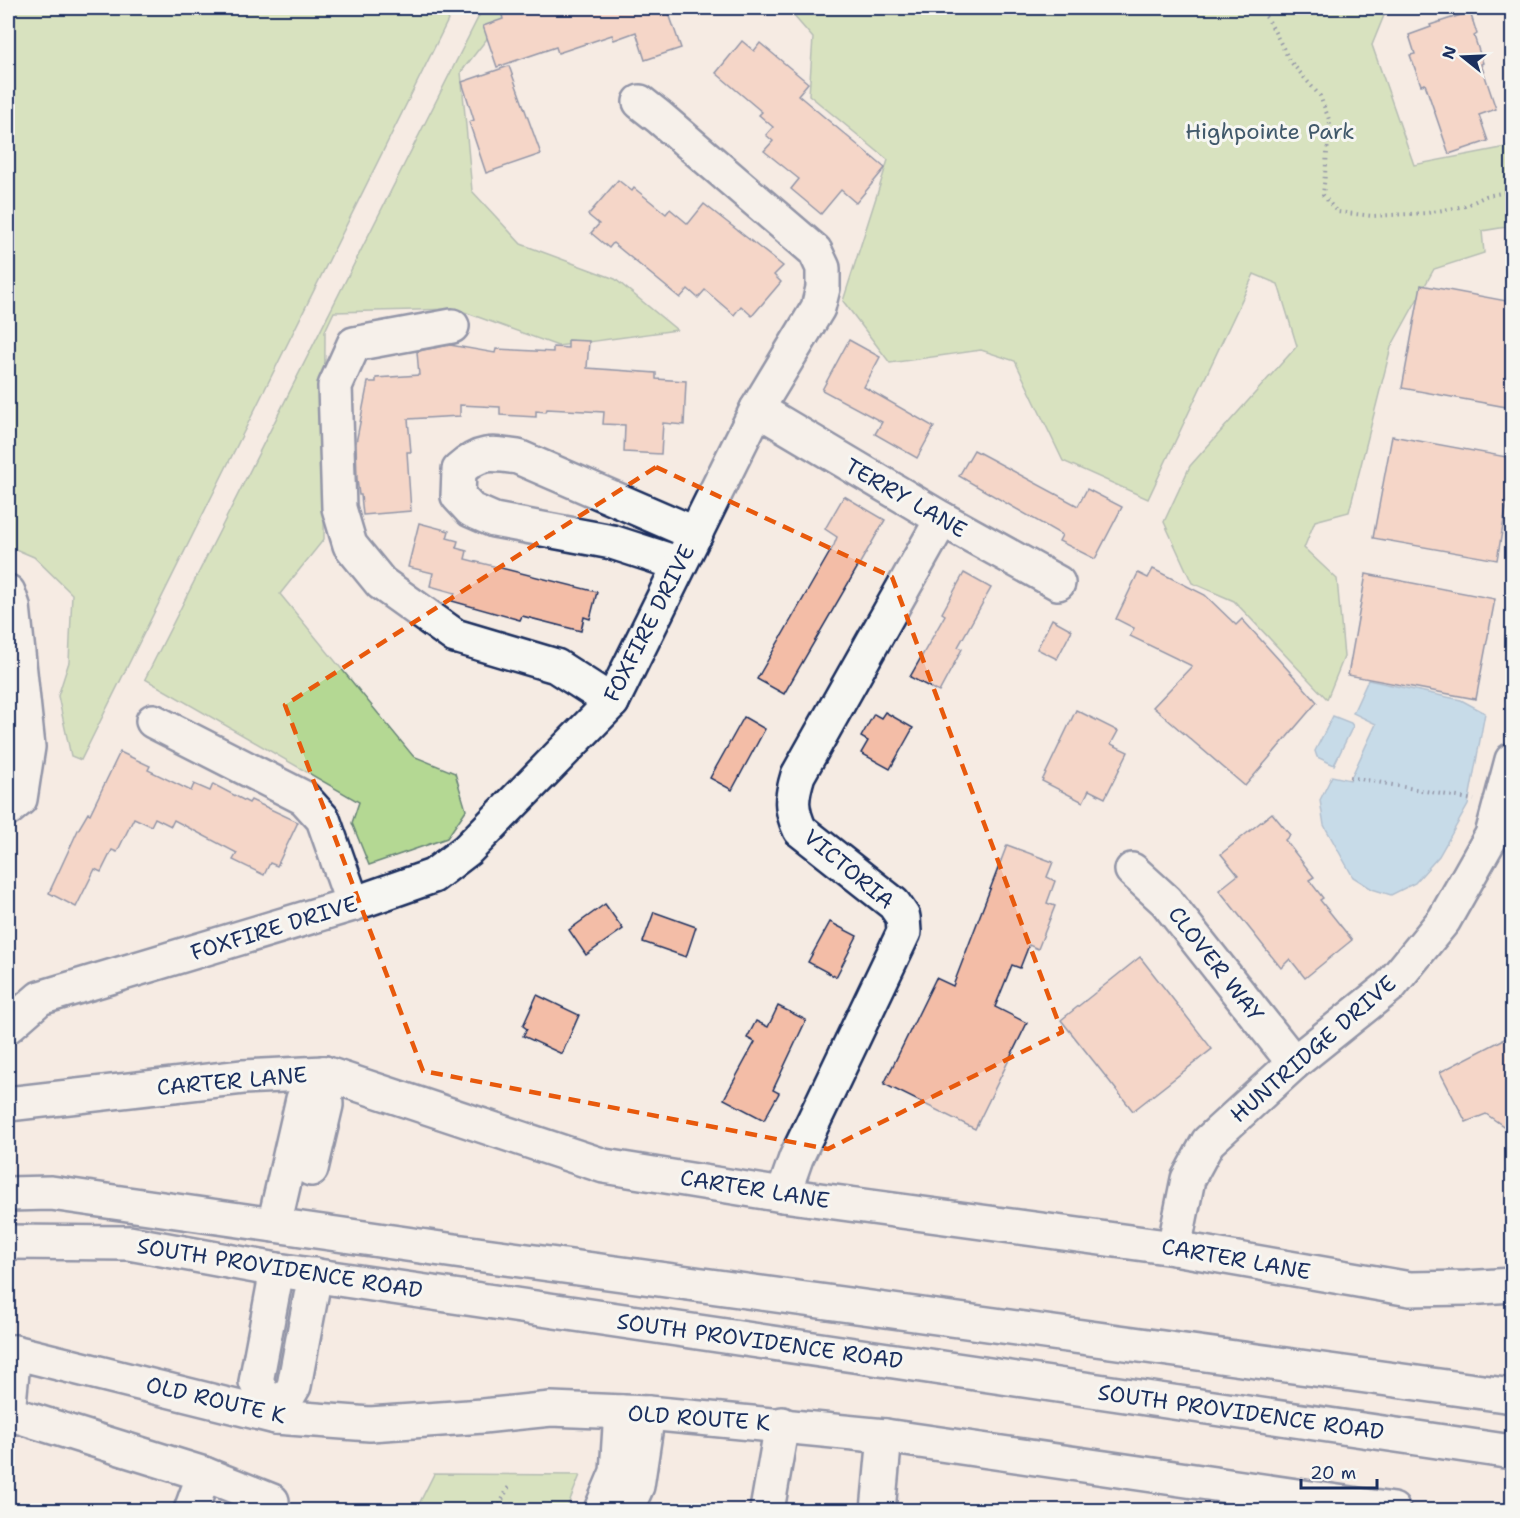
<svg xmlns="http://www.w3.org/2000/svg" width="1520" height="1518" font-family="'Shantell Sans',sans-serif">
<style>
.green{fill:#b4d893;stroke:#688478;stroke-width:1.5}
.water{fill:#8fc8ee;stroke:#618bb4;stroke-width:1.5}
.building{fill:#f3bda7;stroke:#1b2f5e;stroke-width:1.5}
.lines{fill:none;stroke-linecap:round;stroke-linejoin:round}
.minor-casing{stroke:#1b2f5e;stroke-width:38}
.major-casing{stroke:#1b2f5e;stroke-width:38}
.path{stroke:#1b2f5e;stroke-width:4;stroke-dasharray:1.5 4.5;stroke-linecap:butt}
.minor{stroke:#f6f6f2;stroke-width:33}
.major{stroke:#f6f6f2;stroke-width:33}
.marked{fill:none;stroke:#e8590c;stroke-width:4.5;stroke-dasharray:12 8;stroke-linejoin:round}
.labels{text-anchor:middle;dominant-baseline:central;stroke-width:6;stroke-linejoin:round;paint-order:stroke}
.park-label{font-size:22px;fill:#41596b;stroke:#f6f6f2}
.street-label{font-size:22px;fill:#1b2f5e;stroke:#f6f6f2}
</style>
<rect width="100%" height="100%" fill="#f5ebe3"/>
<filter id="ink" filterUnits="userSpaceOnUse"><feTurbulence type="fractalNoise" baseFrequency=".0167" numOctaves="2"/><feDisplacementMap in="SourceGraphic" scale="12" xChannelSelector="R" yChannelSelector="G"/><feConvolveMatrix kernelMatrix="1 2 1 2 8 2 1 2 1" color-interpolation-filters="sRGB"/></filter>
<g filter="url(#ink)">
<!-- green -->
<g class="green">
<polygon points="8,8 454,8 81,760 71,756 58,696 69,662 72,594 34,557 8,546"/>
<polygon points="483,8 511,8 461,72 472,191 521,244 615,279 677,330 558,346 456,309 334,312 325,331 324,539 280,594 413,756 455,773 466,810 447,838 369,865 352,823 359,802 145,679"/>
<polygon points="787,8 1387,8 1372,45 1414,165 1512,146 1512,226 1482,231 1484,253 1434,269 1391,347 1349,512 1315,521 1304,548 1337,579 1344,657 1327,699 1234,601 1192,583 1164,522 1190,466 1297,346 1278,284 1254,274 1148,499 1063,461 1015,361 981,350 890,363 843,301 888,160 809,95 813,38"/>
<polygon points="434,1474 580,1475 566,1510 416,1510"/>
</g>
<!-- water -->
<g class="water">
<polygon points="1368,680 1461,700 1485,713 1468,805 1439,856 1415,883 1391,895 1372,889 1353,877 1324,825 1320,800 1332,776 1350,780 1376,724 1353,713"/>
<polygon points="1333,716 1351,723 1353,726 1334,765 1317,757 1315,751"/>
</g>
<!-- building -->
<g class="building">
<polygon points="523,8 667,8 681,48 645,60 636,32 614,40 612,35 558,53 556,47 497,67 483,26 503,19 502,15"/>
<polygon points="1470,12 1477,34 1474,36 1483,63 1481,64 1496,109 1479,115 1488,141 1449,154 1425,84 1421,85 1410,55 1415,54 1409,35 1431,27 1430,25"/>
<polygon points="742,41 754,51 760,43 808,83 798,95 885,168 856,203 841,190 821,214 791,189 799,179 764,151 773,141 766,135 773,127 759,115 762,112 716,73"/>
<polygon points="509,66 541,154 486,173 469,122 474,120 462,82"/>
<polygon points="618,180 632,191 634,188 666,214 670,209 688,224 704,204 783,266 774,275 781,282 752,316 741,306 734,315 705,290 698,298 688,289 680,298 613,243 609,248 591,233 599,224 588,215"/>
<polygon points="1421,285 1512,302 1512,408 1402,388"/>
<polygon points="568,340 589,341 587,368 656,373 656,379 686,381 684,425 663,423 661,454 624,452 625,425 603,424 604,412 547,409 546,412 536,411 536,417 500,415 500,407 460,405 460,416 408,419 411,452 407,452 411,511 363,515 361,495 359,495 357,479 356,443 368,382 376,382 376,378 419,375 417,352 423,350 450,345 495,353 496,349 553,352 553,347 568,348"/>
<polygon points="849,340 880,357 864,387 934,427 917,458 875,434 882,422 822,390"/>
<polygon points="1392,436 1512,458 1512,475 1497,560 1373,538"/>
<polygon points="974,450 1078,506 1087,489 1122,507 1095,559 1059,541 1062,535 959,476"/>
<polygon points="844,496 885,520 784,694 757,679 834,545 837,537 825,529"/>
<polygon points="419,523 449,531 447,538 458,541 456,548 467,551 465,559 597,592 590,619 584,617 581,631 522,616 520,620 452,601 455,593 430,586 433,573 408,567"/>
<polygon points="1153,569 1205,595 1236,625 1242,619 1317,702 1245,786 1153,707 1192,666 1130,636 1134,628 1116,619 1138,573 1148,578"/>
<polygon points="964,573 991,588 958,647 962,649 939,692 910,677 945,615 942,613"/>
<polygon points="1366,574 1495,599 1476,699 1348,675"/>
<polygon points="1052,619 1072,630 1057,659 1037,649"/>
<polygon points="1076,710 1118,731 1111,744 1128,752 1105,798 1089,790 1083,802 1042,781"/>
<polygon points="885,712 913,728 890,769 861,753 868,741 861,737 874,714 881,718"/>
<polygon points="744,717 765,729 732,790 710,778"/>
<polygon points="120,752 150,766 148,770 191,791 194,784 210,791 213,784 249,803 251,800 298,822 277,866 270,863 264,875 233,860 237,853 174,820 171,826 155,818 151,826 134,818 117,852 112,850 101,872 95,869 76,907 49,893 78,830 88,813 90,814"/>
<polygon points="1272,813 1290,835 1285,840 1314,877 1309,880 1323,898 1320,900 1352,940 1305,978 1290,959 1281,968 1219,890 1238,875 1221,854"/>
<polygon points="1007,845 1053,862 1047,877 1055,881 1047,903 1055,906 1038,949 1029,945 1020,968 1012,965 995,1007 1027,1023 975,1129 884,1084 936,978 953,986"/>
<polygon points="605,904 623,929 586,955 569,930"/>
<polygon points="654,912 696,927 686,957 643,942"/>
<polygon points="830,922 857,936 836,977 808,962"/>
<polygon points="1140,957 1212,1049 1133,1111 1061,1020"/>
<polygon points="537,995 579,1015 562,1054 523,1036 527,1029 523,1026"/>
<polygon points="778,1006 806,1020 773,1090 779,1093 764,1120 724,1099 755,1042 747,1038 756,1021 768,1027"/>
<polygon points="1512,1035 1512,1132 1486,1114 1466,1122 1440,1072"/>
</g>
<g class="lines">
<defs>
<g id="minor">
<polyline points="452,326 354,344 335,386 339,508 350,545 381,583 455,636 556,666 612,702"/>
<polyline points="757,409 942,519 1058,583"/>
<path d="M680,564L612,542L494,520L471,510L458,496L459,470C480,451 491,453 518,457L696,534"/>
<polyline points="8,592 13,606 28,747 20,799 8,809"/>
<polyline points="153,721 304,798 323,819 353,904"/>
<polyline points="1132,870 1166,901 1294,1063"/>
<polyline points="8,1026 40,998 353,904 433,876 467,850 612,702 757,409 818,308 823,288 823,268 815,251 659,117 640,102"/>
<polyline points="8,1104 243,1077 324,1073 604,1166 783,1195 1174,1248 1410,1289 1466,1288 1512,1285"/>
<polyline points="311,1169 326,1105 324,1073"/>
<path d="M783,1195L796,1158L904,932L903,917L894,904L800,830C790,808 791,798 798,775L942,519"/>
<polyline points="274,1225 303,1099 324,1073"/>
<polyline points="1174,1248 1188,1179 1208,1142 1294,1063 1390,986 1444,920 1492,835 1512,760"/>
<polyline points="277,1270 256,1382 276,1417 294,1386 315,1275"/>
<polyline points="8,1352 14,1352 276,1417 370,1424 483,1416 551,1409 648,1413 885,1436 1393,1510"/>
<polyline points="14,1352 8,1413 204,1474 272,1501 268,1510"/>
<polyline points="191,1510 204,1474"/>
<polyline points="601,1510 617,1472 621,1412"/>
<polyline points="626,1510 637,1486 648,1413"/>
<polyline points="767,1510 782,1424"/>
<polyline points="878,1510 885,1436"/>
</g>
<g id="major">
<polyline points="8,1194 51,1193 455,1251 1512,1396"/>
<polyline points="8,1242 129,1243 277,1270 1512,1452"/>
</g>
</defs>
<!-- minor casing -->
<use href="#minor" class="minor-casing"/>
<!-- major casing -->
<use href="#major" class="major-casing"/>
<!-- path -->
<g class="path">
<polyline points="1257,8 1268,19 1290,61 1320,96 1330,122 1323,195 1337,212 1373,216 1427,213 1465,206 1486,196 1512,191"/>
<polyline points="1350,777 1474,800"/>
<polyline points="497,1510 510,1484"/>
</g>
<!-- minor -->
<use href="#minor" class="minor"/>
<!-- major -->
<use href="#major" class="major"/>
</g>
</g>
<!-- marked area -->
<path d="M0 0H1520V1518H0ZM656,467L892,577L1062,1032L828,1149L423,1071L285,705Z" fill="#f5ebe3" fill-opacity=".55" fill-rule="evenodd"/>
<path class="marked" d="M656,467L892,577L1062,1032L828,1149L423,1071L285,705Z"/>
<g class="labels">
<!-- park labels -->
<g class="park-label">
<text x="1270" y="131">Highpointe Park</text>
</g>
<!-- street labels -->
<g class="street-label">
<text transform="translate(906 498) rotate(30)">TERRY LANE</text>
<text transform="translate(649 623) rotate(-63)">FOXFIRE DRIVE</text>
<text transform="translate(849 869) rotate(40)">VICTORIA</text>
<text transform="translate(274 928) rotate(-17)">FOXFIRE DRIVE</text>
<text transform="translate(1216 964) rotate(52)">CLOVER WAY</text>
<text transform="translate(1313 1049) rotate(-41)">HUNTRIDGE DRIVE</text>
<text transform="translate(232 1081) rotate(-5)">CARTER LANE</text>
<text transform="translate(755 1189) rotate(9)">CARTER LANE</text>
<text transform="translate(1236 1259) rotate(10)">CARTER LANE</text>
<text transform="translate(280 1268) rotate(9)">SOUTH PROVIDENCE ROAD</text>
<text transform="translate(760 1341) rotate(8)">SOUTH PROVIDENCE ROAD</text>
<text transform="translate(216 1400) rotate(13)">OLD ROUTE K</text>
<text transform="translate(1241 1412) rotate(8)">SOUTH PROVIDENCE ROAD</text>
<text transform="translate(699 1418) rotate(4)">OLD ROUTE K</text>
</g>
</g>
<!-- margin -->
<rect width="1520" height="1518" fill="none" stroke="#f6f6f2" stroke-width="30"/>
<rect x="15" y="15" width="1490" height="1488" fill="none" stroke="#1b2f5e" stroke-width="2" filter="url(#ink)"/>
<!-- north arrow -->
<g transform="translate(1463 57) rotate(288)" stroke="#f6f6f2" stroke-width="4.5" paint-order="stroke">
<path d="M0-4.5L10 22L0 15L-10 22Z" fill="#1b2f5e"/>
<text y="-9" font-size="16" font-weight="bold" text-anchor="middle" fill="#1b2f5e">N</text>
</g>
<!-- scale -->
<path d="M1301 1479v9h76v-9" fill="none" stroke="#1b2f5e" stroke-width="3"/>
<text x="1310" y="1479" font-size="18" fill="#1b2f5e" stroke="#f6f6f2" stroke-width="4.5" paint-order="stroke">20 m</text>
</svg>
